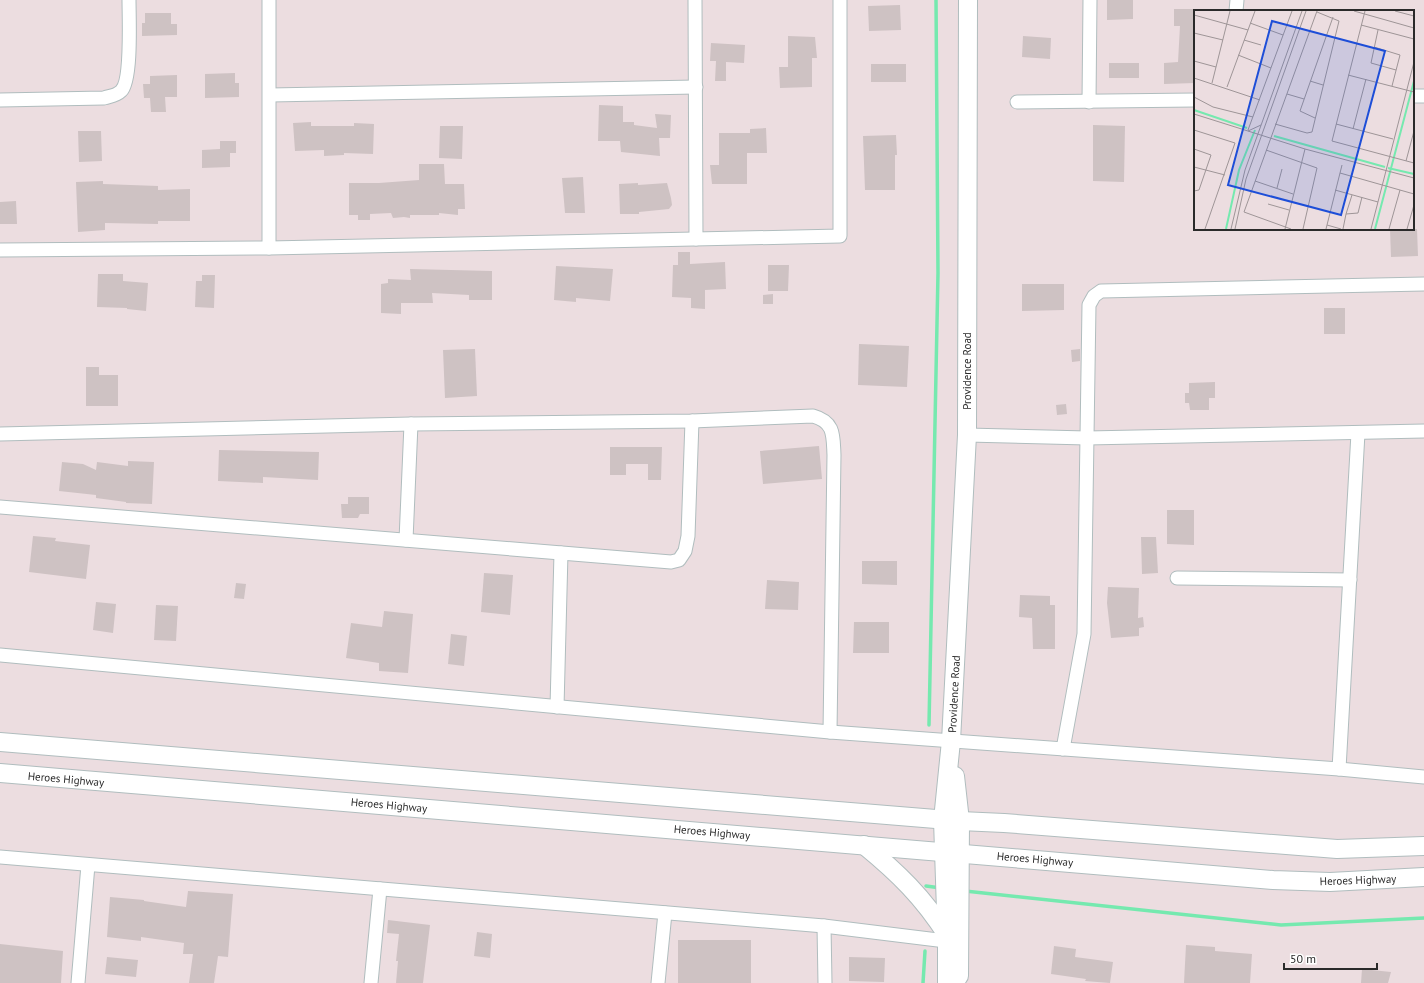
<svg xmlns="http://www.w3.org/2000/svg" width="1424" height="983" font-family="'PT Sans',sans-serif">
<style>
.lines{fill:none;stroke-linecap:round;stroke-linejoin:round}
.stream{stroke:#75e9af;stroke-width:3.5}
.building{fill:#cec2c3}
.street-casing{stroke:#b0bdbe;stroke-width:15}
.secondary-casing{stroke:#b0bdbe;stroke-width:20}
.street{stroke:#fff;stroke-width:13}
.secondary{stroke:#fff;stroke-width:18}
.labels{text-anchor:middle;dominant-baseline:central;stroke-width:3;stroke-linejoin:round;paint-order:stroke}
.street-label{font-size:11px;fill:#2a2a2a;stroke:#fff}
.inset-river{fill:none;stroke:#75e9af;stroke-width:2}
.inset-road{fill:none;stroke:#9e9597;stroke-width:1}
.view{fill:#1d4ed8;fill-opacity:0.15;stroke:#1d4ed8;stroke-width:2}
.inset-edge{fill:none;stroke:#2a2a2a;stroke-width:2}
</style>
<rect width="100%" height="100%" fill="#ecdde0"/>
<g class="lines">
<!-- stream -->
<g class="stream">
<polyline points="929,725 938,273 936,0"/>
<polyline points="926,886 941,888"/>
<polyline points="965,891 1281,925 1424,918"/>
<polyline points="923,983 925,951"/>
</g>
</g>
<!-- building -->
<g class="building">
<polygon points="1107,0 1133,0 1133,19 1107,20"/>
<polygon points="900,5 901,30 869,31 868,6"/>
<polygon points="1174,9 1195,9 1195,83 1164,84 1164,63 1178,62 1180,26 1174,26"/>
<polygon points="145,13 171,13 171,24 177,24 177,35 142,36 142,23 145,23"/>
<polygon points="788,36 815,37 817,58 812,58 812,87 780,88 779,67 788,67"/>
<polygon points="1023,36 1051,38 1050,59 1022,57"/>
<polygon points="711,43 745,45 744,63 726,62 726,81 715,81 716,61 710,61"/>
<rect x="1109" y="63" width="30" height="15"/>
<rect x="871" y="64" width="35" height="18"/>
<polygon points="235,73 235,83 239,83 239,97 205,98 205,74"/>
<polygon points="177,75 177,97 165,97 166,112 151,112 150,98 144,98 143,84 150,84 150,76"/>
<polygon points="599,105 623,106 623,122 634,122 634,125 657,128 655,114 671,115 670,138 659,138 660,156 621,152 620,141 598,141"/>
<polygon points="311,122 311,126 354,126 354,123 374,124 373,154 344,153 344,155 324,156 324,150 295,151 293,123"/>
<polygon points="1093,125 1125,126 1124,182 1093,181"/>
<polygon points="440,126 463,126 462,159 439,158"/>
<polygon points="766,128 767,153 747,153 747,184 712,184 710,165 719,165 719,133 750,133 750,129"/>
<polygon points="78,131 101,131 102,161 79,162"/>
<polygon points="896,135 897,155 895,155 895,190 865,190 863,136"/>
<polygon points="220,141 236,141 236,153 230,153 230,167 202,168 202,150 220,149"/>
<polygon points="419,164 444,164 445,184 464,184 465,209 458,209 458,215 439,213 439,215 410,215 410,218 404,217 393,218 391,213 370,214 370,220 358,220 358,215 349,215 349,183 379,183 419,180"/>
<polygon points="583,177 585,213 565,213 562,178"/>
<polygon points="103,181 103,184 158,186 158,190 190,189 190,221 158,221 158,224 105,223 105,230 78,232 76,182"/>
<polygon points="638,183 638,185 667,183 671,198 672,205 669,209 639,212 639,214 620,214 619,184"/>
<polygon points="16,201 17,224 0,224 0,202"/>
<polygon points="1390,229 1417,229 1418,256 1391,257"/>
<polygon points="678,252 690,252 690,264 725,262 726,289 705,290 705,309 691,308 691,298 672,297 673,265 678,265"/>
<polygon points="768,265 789,265 788,291 768,291"/>
<polygon points="556,266 613,269 610,301 576,298 576,302 554,300"/>
<polygon points="410,269 492,271 492,300 469,300 469,295 432,293 433,303 401,303 401,314 381,313 381,284 388,283 388,279 411,280"/>
<polygon points="98,274 123,274 123,281 148,283 146,311 127,309 127,308 97,307"/>
<polygon points="202,275 215,275 214,308 195,307 196,281 202,281"/>
<polygon points="1022,284 1064,284 1064,310 1022,311"/>
<polygon points="773,294 773,304 763,304 763,295"/>
<rect x="1324" y="308" width="21" height="26"/>
<polygon points="859,344 909,346 907,387 858,385"/>
<polygon points="475,349 477,396 445,398 443,350"/>
<polygon points="1080,349 1080,361 1072,362 1071,350"/>
<polygon points="86,367 99,367 99,375 118,375 118,406 86,406"/>
<polygon points="1215,382 1215,398 1209,398 1209,410 1190,410 1189,403 1185,403 1185,393 1189,393 1189,383"/>
<polygon points="1066,404 1067,414 1057,415 1056,405"/>
<polygon points="819,446 822,479 763,484 760,451"/>
<polygon points="610,447 662,447 661,480 648,480 648,464 626,464 626,475 610,475"/>
<polygon points="219,450 319,452 318,480 263,477 263,483 218,481"/>
<polygon points="128,461 154,462 152,504 126,503 126,502 96,498 96,495 59,491 62,462 83,464 96,470 97,462 128,466"/>
<polygon points="348,497 369,497 369,514 360,514 358,518 342,518 341,504 348,504"/>
<polygon points="1167,510 1194,510 1194,545 1167,544"/>
<polygon points="33,536 56,538 55,541 90,545 86,579 29,572"/>
<polygon points="1141,537 1156,537 1158,573 1142,574"/>
<polygon points="862,561 897,561 897,585 862,584"/>
<polygon points="484,573 513,575 510,615 481,612"/>
<polygon points="767,580 799,582 798,610 765,609"/>
<polygon points="236,583 246,584 244,599 234,598"/>
<polygon points="1108,587 1139,588 1138,618 1143,617 1144,627 1139,628 1139,636 1111,638 1107,603"/>
<polygon points="1020,595 1050,596 1050,605 1055,605 1055,649 1033,649 1032,618 1019,617"/>
<polygon points="96,602 116,604 113,633 93,630"/>
<polygon points="156,605 178,606 176,641 154,640"/>
<polygon points="384,611 413,614 408,673 379,671 379,663 346,658 351,623 382,627"/>
<polygon points="854,622 889,622 889,653 853,653"/>
<polygon points="451,634 467,636 464,666 448,664"/>
<polygon points="188,891 233,894 228,957 218,956 214,983 189,983 193,954 183,954 184,943 141,937 141,941 107,937 110,897 144,900 144,901 186,907"/>
<polygon points="388,920 430,925 423,983 396,983 398,961 396,961 399,934 387,933"/>
<polygon points="477,932 492,934 490,958 474,956"/>
<rect x="678" y="940" width="73" height="43"/>
<polygon points="0,944 63,951 61,983 0,983"/>
<polygon points="1186,945 1215,947 1215,951 1252,954 1250,983 1184,983"/>
<polygon points="1054,946 1076,949 1075,957 1113,962 1110,983 1085,981 1086,979 1051,974"/>
<polygon points="107,957 138,960 136,977 105,974"/>
<polygon points="849,957 885,958 884,982 849,981"/>
<polygon points="1362,969 1391,972 1388,983 1361,983"/>
</g>
<g class="lines">
<defs>
<g id="street">
<polyline points="695,0 696,239"/>
<polyline points="1236,11 1237,0"/>
<polyline points="270,95 696,87"/>
<polyline points="1413,96 1424,96"/>
<path d="M0,100L104,98C110,96 116,96 121,91C132,81 129,17 129,0"/>
<polyline points="1017,102 1195,100"/>
<polyline points="1089,102 1090,0"/>
<polyline points="269,248 269,0"/>
<polyline points="0,250 269,248 840,236 840,0"/>
<path d="M0,434L411,424L692,421L813,416C835,422 833,436 834,455L830,732"/>
<polyline points="967,435 1087,438 1424,431"/>
<polyline points="0,507 671,562 679,560 685,551 688,536 692,421"/>
<polyline points="406,540 411,424"/>
<polyline points="1177,578 1350,580"/>
<polyline points="0,655 830,732 1339,769 1424,777"/>
<polyline points="557,707 561,553"/>
<polyline points="1063,749 1084,634 1089,305 1094,296 1101,291 1424,284"/>
<polyline points="1339,769 1358,433"/>
<polyline points="0,857 824,926 954,942"/>
<polyline points="824,926 825,983"/>
<polyline points="78,983 88,865"/>
<polyline points="371,983 380,889"/>
<polyline points="658,983 665,913"/>
</g>
<g id="secondary">
<polyline points="0,742 960,821 1004,823 1337,849 1424,846"/>
<polyline points="0,773 1273,880 1330,882 1424,877"/>
<polyline points="955,776 960,821 959,976"/>
<path d="M864,845C898,873 923,897 947,935"/>
<polyline points="947,983 947,941 943,820 951,741 967,435 968,0"/>
</g>
</defs>
<!-- street casing -->
<use href="#street" class="street-casing"/>
<!-- secondary casing -->
<use href="#secondary" class="secondary-casing"/>
<!-- street -->
<use href="#street" class="street"/>
<!-- secondary -->
<use href="#secondary" class="secondary"/>
</g>
<g class="labels">
<!-- street labels -->
<g class="street-label">
<text transform="translate(967 371) rotate(-90)">Providence Road</text>
<text transform="translate(954 694) rotate(-87)">Providence Road</text>
<text transform="translate(66 779) rotate(5)">Heroes Highway</text>
<text transform="translate(389 805) rotate(5)">Heroes Highway</text>
<text transform="translate(712 832) rotate(5)">Heroes Highway</text>
<text transform="translate(1035 859) rotate(5)">Heroes Highway</text>
<text transform="translate(1358 880) rotate(-2)">Heroes Highway</text>
</g>
</g>
<!-- overview -->
<g transform="translate(1194 10)">
<rect width="220" height="220" fill="#ecdde0"/>
<path class="inset-river" d="M0,100L53,118M80,126L191,157M194,158L220,164M32,219L45,160L61,120M181,219L220,71"/>
<path class="inset-road" d="M160,1L220,18M171,1L138,131L220,153M201,1L220,6M0,5L54,20M56,13L89,25M167,15L220,29M184,20L177,53L202,60M0,23L29,30M50,30L67,35M180,37L206,45L198,76M44,45L77,58M0,51L22,57M154,65L220,82M0,68L66,90M116,71L129,75M18,73L36,1M33,77L61,1M93,84L110,89M0,87L19,97L59,107M0,104L111,139L220,168M121,108L106,101L139,7M81,114L113,123L118,122L145,11L123,2M142,114L199,129M159,119L172,69M0,120L41,133L11,219M54,120L98,1M54,121L67,115M0,139L17,145L5,180L0,181M72,140L123,158L109,219M212,151L220,121M0,157L31,165M146,163L220,184M61,171L99,184M83,178L88,159M141,180L184,192M158,185L152,204L164,203L168,187M74,194L95,200M133,215L147,219M37,219L51,160L108,1M41,219L52,169L112,1M91,219L111,139M97,219L50,202L123,1M132,219L148,155M149,219L152,204M177,219L220,52M195,219L206,180M213,219L220,195"/>
<path class="view" d="M78,11L191,41L147,205L34,175Z"/>
<rect width="220" height="220" class="inset-edge"/>
</g>
<!-- scale -->
<path d="M1284 963v6h93v-6" fill="none" stroke="#2a2a2a" stroke-width="2"/>
<text x="1290" y="963" font-size="12" fill="#2a2a2a" stroke="#ffffff" stroke-width="3" paint-order="stroke">50 m</text>
</svg>
